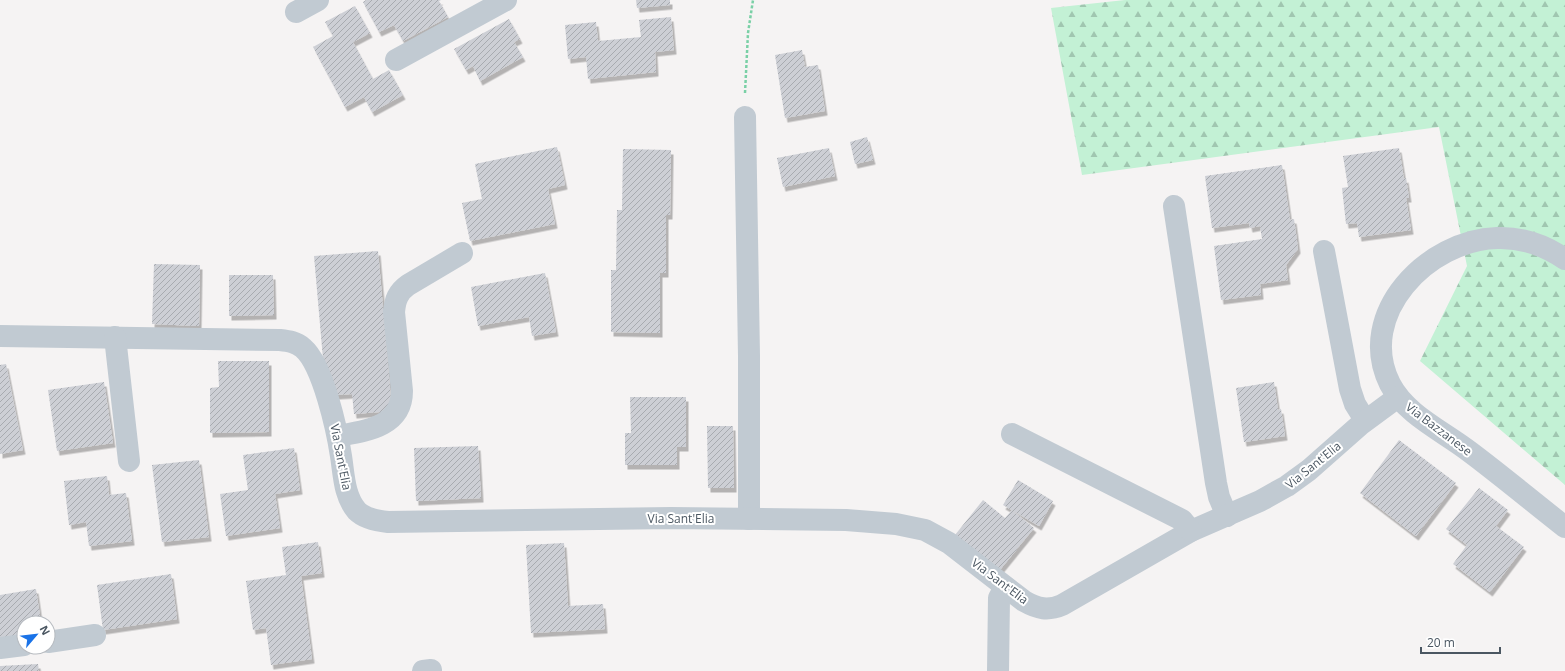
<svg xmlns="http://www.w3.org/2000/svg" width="1565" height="671" font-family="'Open Sans',sans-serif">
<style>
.forest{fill:url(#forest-firs)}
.building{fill:url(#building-hatch);filter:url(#shadow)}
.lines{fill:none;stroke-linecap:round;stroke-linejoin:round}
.path{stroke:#7ad0a6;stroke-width:2.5;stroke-dasharray:3 2;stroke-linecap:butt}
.minor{stroke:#c1cad2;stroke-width:22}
.labels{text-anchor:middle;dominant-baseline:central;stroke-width:4;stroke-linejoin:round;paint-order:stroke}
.street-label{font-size:12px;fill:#4a5661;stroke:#fff}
</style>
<defs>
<pattern id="forest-firs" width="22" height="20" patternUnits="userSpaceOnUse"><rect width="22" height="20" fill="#c3f1d5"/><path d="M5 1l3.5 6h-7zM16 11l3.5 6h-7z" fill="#a0c6b0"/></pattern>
<pattern id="building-hatch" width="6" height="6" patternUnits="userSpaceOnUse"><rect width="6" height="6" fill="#cdcfd5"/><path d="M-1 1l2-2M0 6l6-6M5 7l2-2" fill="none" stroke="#a8abb0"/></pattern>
<filter id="shadow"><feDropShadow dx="2.5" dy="4.5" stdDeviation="0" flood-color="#0004"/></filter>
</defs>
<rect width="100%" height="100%" fill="#f5f3f3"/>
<!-- forest -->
<polygon class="forest" points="1125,0 1565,0 1565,485 1420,361 1467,266 1439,127 1082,175 1051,8"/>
<!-- building -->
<g class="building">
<polygon points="366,0 441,0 439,1 448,17 403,41 394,25 379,32 363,2"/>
<polygon points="636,0 670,0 670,5 637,8"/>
<polygon points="355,6 370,33 353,42 373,79 389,70 403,95 372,112 364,97 345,107 313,47 333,36 325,22"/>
<polygon points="671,17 674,50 655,52 656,72 588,79 586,57 568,59 565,25 596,22 598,41 641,37 639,20"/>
<polygon points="509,19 520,39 514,42 523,57 480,81 473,66 466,70 454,49"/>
<polygon points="802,50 805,67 818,65 825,111 785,118 775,55"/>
<polygon points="867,137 873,160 855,164 850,142"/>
<polygon points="557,147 565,185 548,189 555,224 470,241 462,203 482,199 475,164"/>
<polygon points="829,148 835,176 783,187 777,158"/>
<polygon points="1399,148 1404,179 1406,178 1409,198 1406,198 1411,230 1359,237 1357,223 1346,224 1342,188 1348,187 1343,156"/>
<polygon points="623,149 671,150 670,215 666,215 666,273 660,273 660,333 611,332 611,270 616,270 617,210 622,210"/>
<polygon points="1282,165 1290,220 1294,219 1298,249 1286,265 1288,280 1260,284 1261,295 1221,300 1214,246 1262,239 1260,226 1250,228 1249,223 1212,228 1205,176"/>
<polygon points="378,251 392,411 354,414 352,394 336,395 323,359 314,256"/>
<polygon points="154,264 200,265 199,326 152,324"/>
<polygon points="545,273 556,332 532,336 529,317 478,326 471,287"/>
<polygon points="229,275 273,275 274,315 229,316"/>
<polygon points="218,361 269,361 269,432 210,433 210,388 219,387"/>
<polygon points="6,364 23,450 0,454 0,365"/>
<polygon points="104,382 113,443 57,451 48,390"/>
<polygon points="1274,382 1278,410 1281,409 1285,436 1244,442 1236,388"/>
<polygon points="630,397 686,397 686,447 677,447 677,465 625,465 625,433 631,433"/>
<polygon points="707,426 733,426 734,488 708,488"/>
<polygon points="1399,440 1456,483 1416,536 1360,493"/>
<polygon points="478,446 481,498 416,501 414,448"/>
<polygon points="294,448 300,490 275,494 280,528 226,536 220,494 248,490 243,455"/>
<polygon points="199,460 209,537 162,542 152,465"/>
<polygon points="107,476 109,495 126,493 132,541 89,546 86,522 69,525 64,481"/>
<polygon points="1018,480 1053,501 1039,526 1003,505"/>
<polygon points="1479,488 1508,510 1496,526 1524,547 1490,592 1453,564 1467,545 1446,529"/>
<polygon points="983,500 1005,518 1012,510 1034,528 999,571 955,535"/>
<polygon points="318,542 322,573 301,576 312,659 271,665 266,628 253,630 246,581 286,575 282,547"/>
<polygon points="564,543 568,606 603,604 605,629 531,633 526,545"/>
<polygon points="171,574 177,619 103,630 97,585"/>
<polygon points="36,589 41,623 24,623 24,639 0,642 0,595"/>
<polygon points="38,664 39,671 0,671 0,666"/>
</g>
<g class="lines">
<!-- path -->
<polyline class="path" points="745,93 748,33 753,0"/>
<!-- minor -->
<g class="minor">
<polyline points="296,12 318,0"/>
<polyline points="396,60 506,0"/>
<polyline points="745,117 749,356 749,519"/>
<polyline points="1174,206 1216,483 1219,497 1227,516"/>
<polyline points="1324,251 1350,389 1355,404 1365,420"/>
<path d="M1565,259C1544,245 1522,237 1497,238C1428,240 1355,314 1390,384C1406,415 1443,431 1470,452C1502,476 1533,502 1565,527"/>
<path d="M0,336L280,340C289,341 296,342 303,348C323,365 337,430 341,456C344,475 344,496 357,511C365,519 378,521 388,522L671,518L846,520L896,524L925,530L949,543L1024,601C1038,609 1048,611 1062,605L1191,531L1260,501L1287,486L1309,470L1360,425L1398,397"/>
<polyline points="115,337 129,461"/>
<polyline points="1012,434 1182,520 1191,531"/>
<path d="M338,436C365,431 402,427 402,391L394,312C395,300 398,292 408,285L462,253"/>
<polyline points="48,642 95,635"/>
<polyline points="0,648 24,645"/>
<polyline points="423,671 431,670"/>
<polyline points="998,671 999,598 1005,587"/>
</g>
</g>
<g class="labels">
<!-- street labels -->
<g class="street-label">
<text transform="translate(1439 429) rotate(37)">Via Bazzanese</text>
<text transform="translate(341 457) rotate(79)">Via Sant'Elia</text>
<text transform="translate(1313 465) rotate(-39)">Via Sant'Elia</text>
<text x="681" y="518">Via Sant'Elia</text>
<text transform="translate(1000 581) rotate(37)">Via Sant'Elia</text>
</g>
</g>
<!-- north arrow -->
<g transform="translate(36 635) rotate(62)"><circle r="19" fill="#ffffff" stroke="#b7bbc0"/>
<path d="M0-3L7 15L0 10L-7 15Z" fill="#1a73e8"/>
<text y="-6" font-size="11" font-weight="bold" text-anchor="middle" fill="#4a5661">N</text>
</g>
<!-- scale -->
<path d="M1421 647v6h79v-6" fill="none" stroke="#4a5661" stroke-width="2"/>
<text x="1427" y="647" font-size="12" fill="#4a5661" stroke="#ffffff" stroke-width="3" paint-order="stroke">20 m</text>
</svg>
